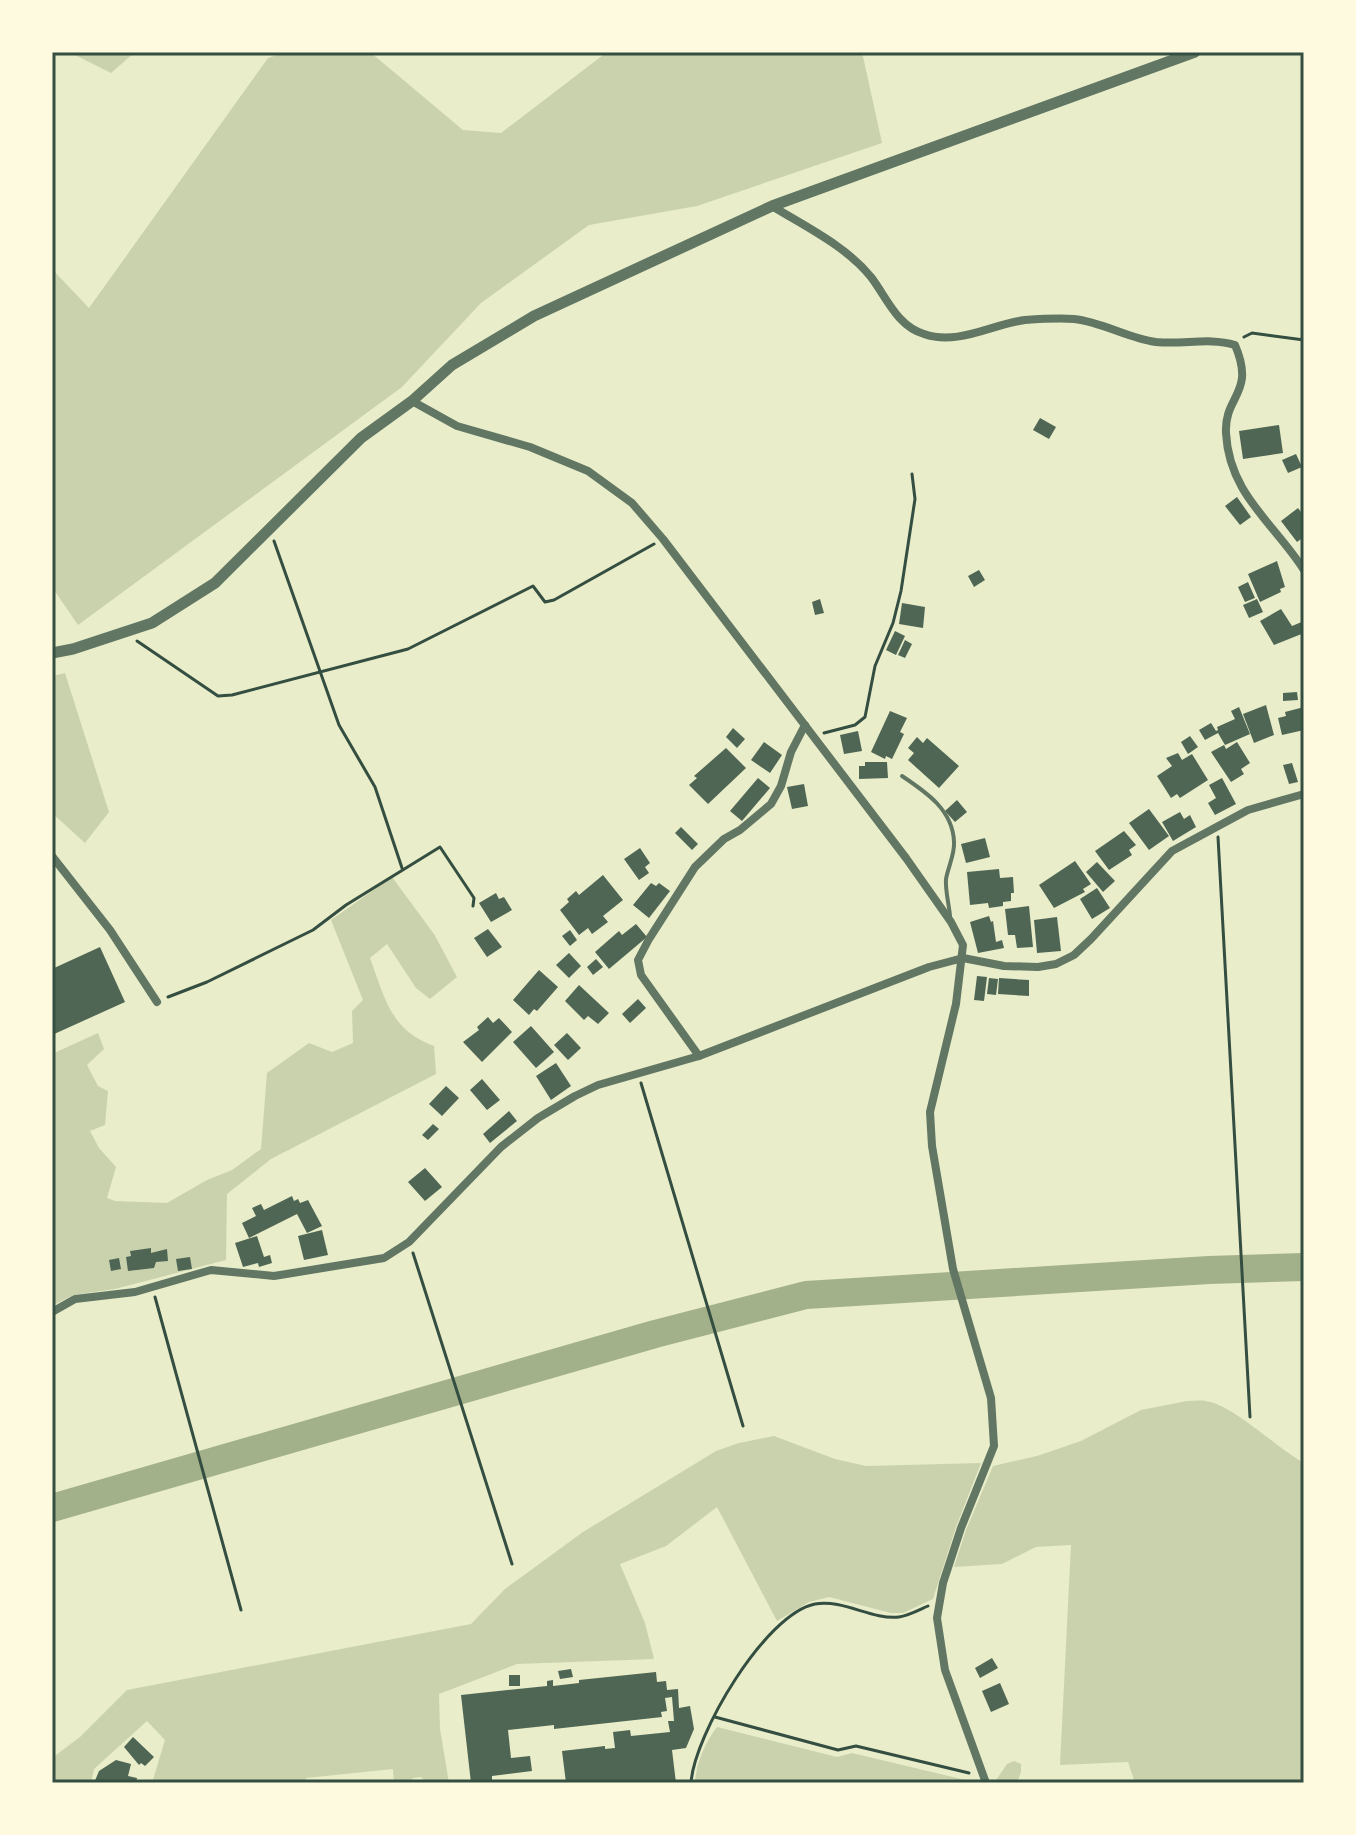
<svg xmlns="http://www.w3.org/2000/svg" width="1356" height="1835" font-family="Cabin,sans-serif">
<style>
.green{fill:#cad2ad}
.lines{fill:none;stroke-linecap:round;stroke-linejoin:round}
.river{stroke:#a3b18a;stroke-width:28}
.building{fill:#4f6655}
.path{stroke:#344e41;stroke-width:3}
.service{stroke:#617663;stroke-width:4}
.minor{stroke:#617663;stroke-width:8}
.tertiary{stroke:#617663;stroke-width:11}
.neatline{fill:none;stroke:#344e41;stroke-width:3}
</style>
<rect width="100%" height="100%" fill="#e9edc9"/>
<!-- green -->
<g class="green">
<polygon points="69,52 135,52 111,73"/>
<polygon points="285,52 370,52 463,130 501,133 607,52 862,52 882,143 697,206 589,225 481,303 402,387 78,625 52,587 52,269 89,308 268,58"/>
<polygon points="65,673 109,812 85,843 52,813 52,676"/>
<path d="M392,877L434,934L457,977L430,999L416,988L387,944L370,958C385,998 390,1030 434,1046L436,1074L271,1159L227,1194L226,1260L115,1289L73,1295L52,1306V1054L98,1033L104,1049L87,1065L98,1086L108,1091L105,1125L90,1131L99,1148L116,1167L107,1198L115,1201L167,1203L207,1180L232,1170L261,1149L267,1073L309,1043L332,1052L353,1043L352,1011L363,1000L331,920Z"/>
<path d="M1187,1401C1193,1401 1200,1400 1206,1401C1234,1405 1276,1448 1304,1463V1783H1135L1128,1762L1060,1765L1071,1545L1036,1547L1002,1564L954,1567L966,1530L993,1466L1037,1456L1081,1441L1141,1410Z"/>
<polygon points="774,1436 835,1459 866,1466 981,1463 956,1527 933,1599 903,1613 891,1613 829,1597 809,1602 777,1621 717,1507 666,1546 620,1564 645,1623 654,1659 517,1664 439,1694 440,1729 449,1783 427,1783 421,1777 413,1778 409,1783 394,1783 393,1769 306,1778 306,1783 152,1783 165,1740 147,1721 94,1769 91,1783 52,1783 52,1758 80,1737 127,1690 471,1624 505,1589 583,1532 716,1451 739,1443"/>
<path d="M717,1727L837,1757L852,1753L978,1783H695C696,1763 705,1743 717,1727Z"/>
<polygon points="1014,1761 1021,1764 1021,1772 1017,1783 994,1783 1007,1764"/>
</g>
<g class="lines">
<!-- river -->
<polyline class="river" points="52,1508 655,1334 806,1295 1209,1270 1304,1267"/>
</g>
<!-- building -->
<g class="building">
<polygon points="1040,418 1056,427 1049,439 1033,430"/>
<polygon points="1279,425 1283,453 1243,459 1239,431"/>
<polygon points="1296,454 1302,467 1288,473 1282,460"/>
<polygon points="1237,497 1251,517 1240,525 1225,506"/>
<polygon points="1298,508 1304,516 1304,537 1297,542 1281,521"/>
<polygon points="1277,561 1285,587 1280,589 1281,592 1260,602 1248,574"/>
<polygon points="979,570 985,580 974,587 968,576"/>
<polygon points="1248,582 1255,598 1245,602 1238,587"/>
<polygon points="820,599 824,613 815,615 812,602"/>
<polygon points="1257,599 1263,612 1249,618 1243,605"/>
<polygon points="902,603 925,607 923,628 899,624"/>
<polygon points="1281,609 1292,626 1304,621 1304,633 1274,645 1260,621"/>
<polygon points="895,631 905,636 896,655 886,650"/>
<polygon points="905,640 912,644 905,658 898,655"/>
<polygon points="1297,692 1298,700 1283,701 1283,693"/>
<polygon points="1266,705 1274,735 1254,743 1243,714"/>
<polygon points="1239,707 1250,734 1225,745 1218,733 1205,740 1199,730 1211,723 1216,731 1218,730 1217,727 1235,719 1231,711"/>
<polygon points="1304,707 1304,730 1282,735 1278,718 1286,716 1285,712"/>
<polygon points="890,711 907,718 900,732 904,734 892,759 886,756 885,759 871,752"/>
<polygon points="733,728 745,739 737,748 726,737"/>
<polygon points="858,731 862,751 844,754 840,735"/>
<polygon points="1190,736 1198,747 1188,754 1181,742"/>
<polygon points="917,737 923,743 927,738 959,766 939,788 908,760 914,753 908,748"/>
<polygon points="764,742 782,755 770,773 751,760"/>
<polygon points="1237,742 1250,763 1241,769 1244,774 1231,782 1211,752 1224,745 1226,749"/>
<polygon points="726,748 746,768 708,804 689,785 697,778 694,776"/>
<polygon points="1178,753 1182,760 1192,754 1208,780 1180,798 1177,794 1171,798 1157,776 1172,766 1166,758"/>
<polygon points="865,762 887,762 888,778 859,779 859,766 865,766"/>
<polygon points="1292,763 1298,782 1289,784 1283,765"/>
<polygon points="758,778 770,788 742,821 730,811"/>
<polygon points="1222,778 1236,804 1215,815 1208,803 1216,798 1209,785"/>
<polygon points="804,784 808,806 792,809 787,787"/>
<polygon points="957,800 967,812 955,822 945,811"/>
<polygon points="1149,809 1169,836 1149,850 1129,823"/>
<polygon points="1180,812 1184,819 1190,815 1196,827 1173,841 1162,822"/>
<polygon points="681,827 698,844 692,850 675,833"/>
<polygon points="1124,831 1136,845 1129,850 1132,855 1109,870 1095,851"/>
<polygon points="985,838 990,857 966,863 961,844"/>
<polygon points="640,848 650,863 645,867 649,873 639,880 624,859"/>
<polygon points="1075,861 1091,884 1083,889 1085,892 1054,908 1039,885"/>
<polygon points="1097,862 1115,881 1103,892 1086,872"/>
<polygon points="999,869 1000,878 1013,877 1014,893 1011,893 1011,901 1003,902 1003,906 989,908 988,903 970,905 967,872"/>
<polygon points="603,875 623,900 603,916 608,922 592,934 588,928 579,935 560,910 569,902 567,899 576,891 579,895"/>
<polygon points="651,883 656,886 659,883 670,891 649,918 633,905"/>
<polygon points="1097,888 1110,908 1092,919 1080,899"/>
<polygon points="496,893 499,899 504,897 512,910 491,922 479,903"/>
<polygon points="1029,906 1033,947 1017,948 1015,935 1008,935 1005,909"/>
<polygon points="989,916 991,922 993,921 996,942 1002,940 1004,948 978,953 970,922"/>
<polygon points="1057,917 1061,951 1037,953 1034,920"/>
<polygon points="636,924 647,937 609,969 595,952 619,931 622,935"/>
<polygon points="488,929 502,947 487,957 474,938"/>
<polygon points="570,930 577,940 570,946 562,936"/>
<polygon points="100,947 125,1002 52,1035 52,969"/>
<polygon points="569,953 581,966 569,978 556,965"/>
<polygon points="596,959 603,967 593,975 587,967"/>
<polygon points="539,970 558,987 537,1011 534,1009 529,1015 513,1000"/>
<polygon points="977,976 987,977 984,1001 974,1000"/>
<polygon points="989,978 998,979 996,995 987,994"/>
<polygon points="999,978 1029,980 1029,996 998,994"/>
<polygon points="579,985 609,1013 598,1024 588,1016 584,1020 565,1001"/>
<polygon points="638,999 646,1008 630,1023 622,1014"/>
<polygon points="488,1017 493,1023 499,1018 512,1032 482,1062 463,1042 479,1030 477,1027"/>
<polygon points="531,1026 554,1052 536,1068 513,1042"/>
<polygon points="567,1033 581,1048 568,1060 554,1045"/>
<polygon points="556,1063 571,1086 551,1100 536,1076"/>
<polygon points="482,1079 500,1100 487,1110 470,1090"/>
<polygon points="446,1086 459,1098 442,1116 429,1104"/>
<polygon points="509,1111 517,1121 490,1143 483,1134"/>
<polygon points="433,1124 439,1129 428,1140 422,1135"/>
<polygon points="425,1168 442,1187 425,1201 408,1182"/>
<polygon points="292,1196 294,1201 298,1199 300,1203 308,1200 322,1226 307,1233 297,1214 249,1238 242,1223 256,1216 252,1208 261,1204 264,1210"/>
<polygon points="322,1230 328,1255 304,1260 298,1236"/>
<polygon points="257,1236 264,1257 270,1255 272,1263 259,1267 258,1263 243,1267 235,1243"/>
<polygon points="151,1248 151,1253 167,1249 168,1261 156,1262 154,1268 128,1271 126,1257 131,1256 130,1251"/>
<polygon points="190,1257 192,1269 178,1271 176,1259"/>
<polygon points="119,1258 121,1269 111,1271 109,1260"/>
<polygon points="992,1658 998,1668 980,1678 975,1668"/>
<polygon points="571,1669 573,1677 560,1679 558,1671"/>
<polygon points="656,1672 657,1682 666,1681 667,1690 678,1689 679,1708 690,1706 694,1729 686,1748 672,1750 676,1783 566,1783 562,1751 605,1746 605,1749 615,1748 613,1732 630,1730 631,1736 670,1732 668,1721 674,1721 672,1697 665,1698 667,1711 661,1712 662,1717 554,1729 554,1725 508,1730 511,1758 530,1756 532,1771 492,1776 492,1781 471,1783 461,1695 547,1686 547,1681 553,1680 553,1686 579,1683 579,1680"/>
<rect x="509" y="1675" width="11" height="11"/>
<polygon points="1000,1683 1009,1704 991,1712 982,1691"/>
<polygon points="133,1737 154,1757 145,1766 141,1763 139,1765 124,1747"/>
<polygon points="116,1760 131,1764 128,1776 137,1778 136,1783 94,1783 99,1771"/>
</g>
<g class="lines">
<!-- path -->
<g class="path">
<polyline points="1244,337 1252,333 1304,340"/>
<polyline points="274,541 339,725 375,787 402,868"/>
<polyline points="137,641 218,696 232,695 408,649 533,586 545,602 554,600 654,544"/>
<polyline points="824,733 855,725 865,717 875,666 893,623 901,591 915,499 912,474"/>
<polyline points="1218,837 1250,1417"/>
<polyline points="168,997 207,982 313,930 346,905 440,847 474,898 473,906"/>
<polyline points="641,1083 743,1426"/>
<polyline points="413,1253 512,1564"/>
<polyline points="155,1297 241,1610"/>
<polyline points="715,1717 838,1750 856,1746 969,1773"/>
<path d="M691,1783C694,1735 765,1614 815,1604C844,1599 871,1620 899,1617C908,1616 919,1610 928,1606"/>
</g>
<!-- service -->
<path class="service" d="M902,776C926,792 953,810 954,842C955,854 948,867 946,879C945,890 949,904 950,916"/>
<!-- minor -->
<g class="minor">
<path d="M772,206C806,227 846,246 871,277C887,298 897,326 924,334C958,346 992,324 1025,320C1040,319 1059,318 1074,319C1102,322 1128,338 1156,342C1183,345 1209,337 1235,345C1256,394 1224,395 1226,433C1229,494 1274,523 1304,570"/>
<polyline points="412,401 457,426 530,447 588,471 632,503 663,539 906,858 951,922 963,945 956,1004 930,1112 932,1146 953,1269 991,1398 994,1446 961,1528 943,1583 937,1618 945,1670 986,1783"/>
<polyline points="52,856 110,930 157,1002"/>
<polyline points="699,1056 641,975 638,960 649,939 695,867 724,839 740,830 771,804 781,786 791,752 805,725"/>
<polyline points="52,1312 75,1299 135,1292 211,1270 274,1276 384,1258 409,1242 501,1147 538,1118 575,1096 598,1085 699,1056 929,967 963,958 1004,966 1038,967 1056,964 1074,955 1091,939 1172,851 1248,810 1304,794"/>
</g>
<!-- tertiary -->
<polyline class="tertiary" points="52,653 73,649 152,623 215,583 361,438 412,401 452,365 534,316 772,206 1195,52"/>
</g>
<!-- border -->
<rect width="1356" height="1835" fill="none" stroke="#fefae0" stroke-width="108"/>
<rect x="54" y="54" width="1248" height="1727" class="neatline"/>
</svg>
